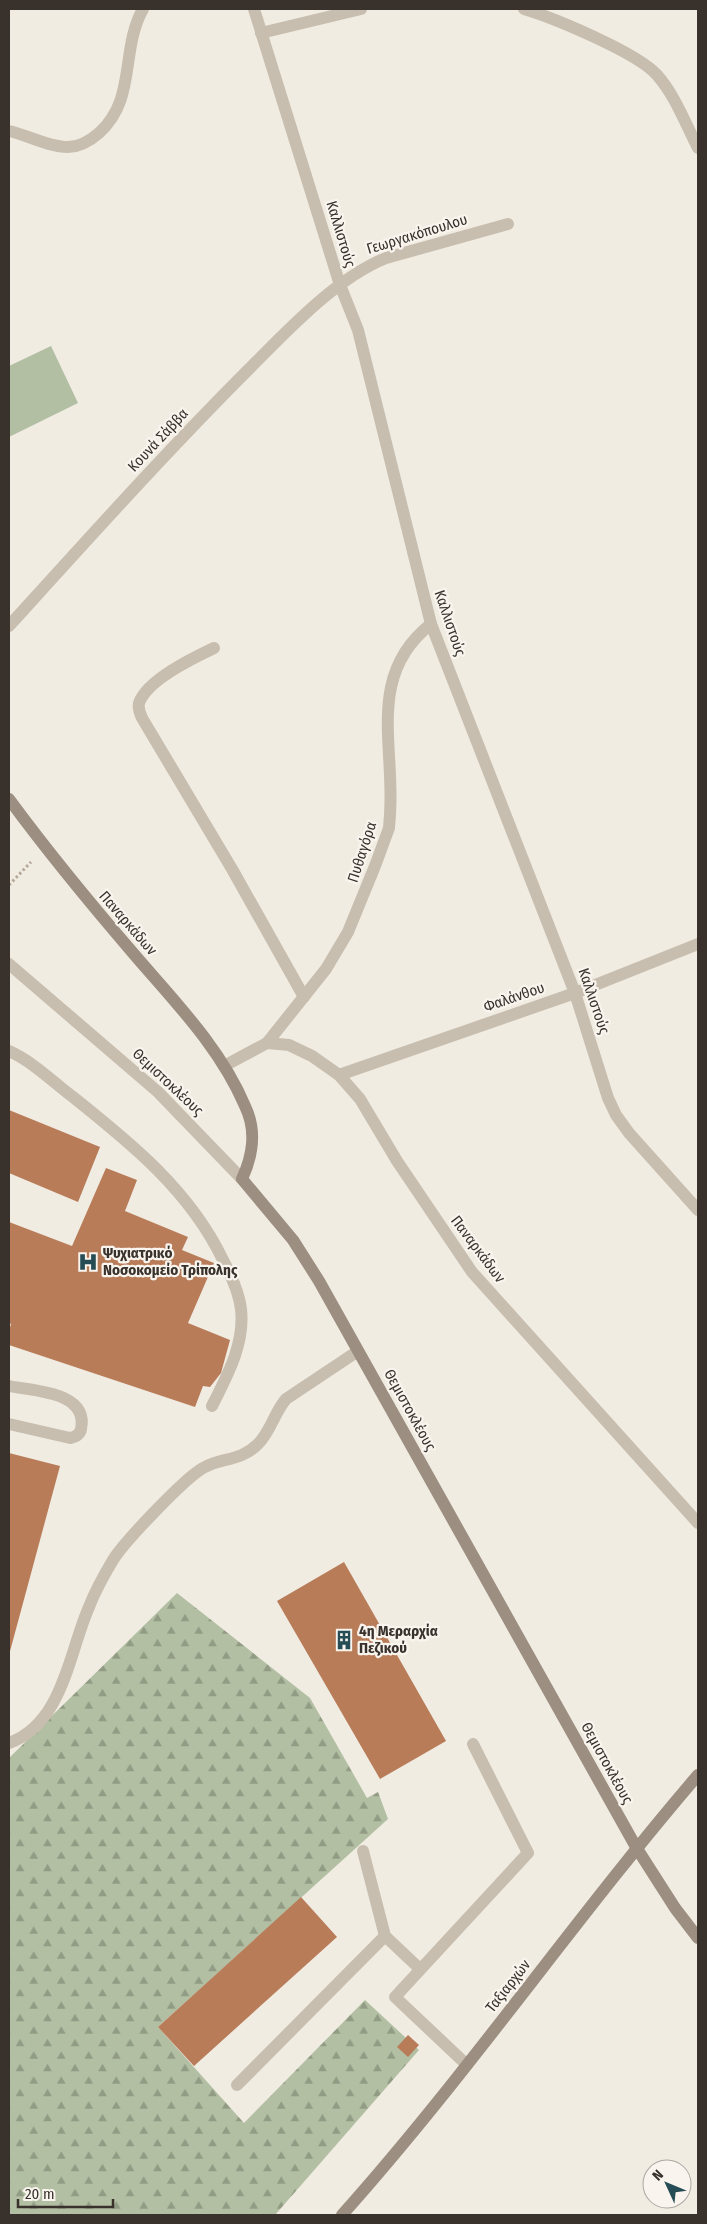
<svg xmlns="http://www.w3.org/2000/svg" width="707" height="2224" font-family="'Fira Sans Condensed',sans-serif">
<style>
.forest{fill:url(#forest-firs)}
.pitch{fill:#b2bfa3}
.building{fill:#b87c59}
.lines{fill:none;stroke-linecap:round;stroke-linejoin:round}
.path{stroke:#b4a899;stroke-width:3;stroke-dasharray:2.5 2.5;stroke-linecap:butt}
.lane{stroke:#c8beaf;stroke-width:12}
.street{stroke:#c8beaf;stroke-width:12}
.secondary{stroke:#9c8e80;stroke-width:12}
.labels{text-anchor:middle;dominant-baseline:central;stroke-width:4.5;stroke-linejoin:round;paint-order:stroke}
.street-label{font-size:15px;fill:#38312c;stroke:#f9f5ee}
.poi-label{font-size:15px;font-weight:bold;fill:#38312c;stroke:#f9f5ee;text-anchor:start}
</style>
<defs>
<pattern id="forest-firs" width="22" height="20" patternUnits="userSpaceOnUse" patternTransform="scale(1.25)"><rect width="22" height="20" fill="#b2bfa3"/><path d="M5 1l3.5 6h-7zM16 11l3.5 6h-7z" fill="#929c85"/></pattern>
</defs>
<rect width="100%" height="100%" fill="#f1ece2"/>
<!-- forest -->
<polygon class="forest" points="177,1593 310,1698 367,1798 378,1792 388,1819 158,2027 244,2123 365,2000 419,2050 275,2215 9,2215 9,1758"/>
<!-- pitch -->
<polygon class="pitch" points="51,346 78,403 9,437 9,366"/>
<!-- building -->
<g class="building">
<polygon points="9,1110 100,1147 78,1202 9,1173"/>
<polygon points="106,1168 137,1180 125,1211 188,1237 182,1250 214,1263 188,1323 230,1340 221,1373 210,1387 203,1386 195,1407 9,1345 9,1331 11,1324 9,1323 9,1222 72,1246"/>
<polygon points="9,1453 60,1466 9,1655"/>
<polygon points="344,1562 446,1741 380,1779 277,1601"/>
<polygon points="301,1897 337,1937 194,2066 158,2027"/>
<polygon points="408,2035 419,2045 408,2057 397,2047"/>
</g>
<g class="lines">
<!-- path -->
<polyline class="path" points="9,885 31,862"/>
<!-- lane -->
<g class="lane">
<path d="M9,1051C32,1061 53,1082 73,1097C132,1144 190,1191 223,1260C231,1275 239,1292 241,1309C245,1344 227,1376 212,1406"/>
<path d="M9,1386C32,1391 89,1391 81,1429C80,1435 75,1437 70,1438L9,1424"/>
<path d="M9,1743C63,1724 69,1652 89,1607C95,1591 104,1575 113,1560C124,1542 185,1478 203,1468C221,1457 240,1462 258,1444C271,1431 274,1413 286,1399L358,1351"/>
<polyline points="363,1851 385,1936 420,1969"/>
<polyline points="467,2065 395,1997 528,1853 473,1744"/>
<polyline points="237,2085 385,1936"/>
</g>
<!-- street -->
<g class="street">
<polyline points="254,9 340,285 358,330 431,624 575,993 608,1098 616,1115 629,1133 698,1210"/>
<path d="M524,9C554,18 638,53 657,75C675,95 686,125 698,148"/>
<polyline points="261,33 361,9"/>
<path d="M9,131C28,135 48,147 68,147C79,147 91,140 99,133C137,99 120,50 143,9"/>
<path d="M9,626C88,539 166,452 249,369C287,331 336,278 386,258L508,224"/>
<path d="M214,648C193,658 147,680 139,703C138,708 140,714 142,718L232,869L304,997"/>
<polyline points="9,964 158,1092 242,1179"/>
<path d="M267,1043L326,969L348,932L375,866L389,828L390,814C395,745 366,675 431,624"/>
<polyline points="224,1066 267,1043 289,1045 312,1056 339,1075 360,1099 397,1161 472,1272 698,1523"/>
<polyline points="339,1075 575,993 698,944"/>
</g>
<!-- secondary -->
<g class="secondary">
<path d="M9,799C48,852 90,903 133,953C174,1001 220,1047 245,1106C257,1131 253,1155 242,1179L293,1240L319,1281L636,1847L675,1908L698,1938"/>
<path d="M342,2215C468,2074 575,1918 698,1775"/>
</g>
</g>
<!-- icons -->
<defs>
<symbol id="hospital-bare" viewBox="-9 -9 18 18"><path d="M-5-5h3v3.5h4V-5h3V5h-3V1.5h-4V5h-3Z" fill="#264c55" stroke="#f9f5ee" stroke-width="2.5" paint-order="stroke"/></symbol>
<symbol id="building-bare" viewBox="-9 -9 18 18"><path d="M-4-6H4V6H1V3H-1V6H-4ZM-2.5-4.3h1.7v1.8h-1.7ZM.8-4.3h1.7v1.8H.8ZM-2.5-1h1.7V.8h-1.7ZM.8-1h1.7V.8H.8Z" fill="#264c55" stroke="#f9f5ee" stroke-width="2.5" paint-order="stroke"/></symbol>
</defs>
<g fill-rule="evenodd">
<use href="#hospital-bare" x="74" y="1248" width="28" height="28"/>
<use href="#building-bare" x="330" y="1626" width="28" height="28"/>
</g>
<g class="labels">
<!-- street labels -->
<g class="street-label">
<text transform="translate(341 234) rotate(73)">Καλλιστούς</text>
<text transform="translate(417 234) rotate(-17)">Γεωργακόπουλου</text>
<text transform="translate(158 440) rotate(-47)">Κουνά Σάββα</text>
<text transform="translate(450 623) rotate(71)">Καλλιστούς</text>
<text transform="translate(362 852) rotate(-72)">Πυθαγόρα</text>
<text transform="translate(128 923) rotate(49)">Παναρκάδων</text>
<text transform="translate(514 997) rotate(-19)">Φαλάνθου</text>
<text transform="translate(594 1001) rotate(71)">Καλλιστούς</text>
<text transform="translate(168 1082) rotate(43)">Θεμιστοκλέους</text>
<text transform="translate(478 1249) rotate(53)">Παναρκάδων</text>
<text transform="translate(410 1410) rotate(61)">Θεμιστοκλέους</text>
<text transform="translate(607 1763) rotate(61)">Θεμιστοκλέους</text>
<text transform="translate(508 1986) rotate(-52)">Ταξιαρχών</text>
</g>
<!-- poi labels -->
<g class="poi-label">
<text x="103" y="1253">Ψυχιατρικό<tspan x="103" dy="17">Νοσοκομείο Τρίπολης</tspan></text>
<text x="359" y="1631">4η Μεραρχία<tspan x="359" dy="17">Πεζικού</tspan></text>
</g>
</g>
<!-- border -->
<rect width="707" height="2224" fill="none" stroke="#38312c" stroke-width="20"/>
<!-- north arrow -->
<g transform="translate(667 2184) rotate(314)"><circle r="24" fill="#f9f5ee" stroke="#aca7a0"/>
<path d="M0-4L9 19L0 12L-9 19Z" fill="#264c55"/>
<text y="-8" font-size="14" font-weight="bold" text-anchor="middle" fill="#38312c">N</text>
</g>
<!-- scale -->
<path d="M18 2199v8h95v-8" fill="none" stroke="#38312c" stroke-width="2.5"/>
<text x="25" y="2199" font-size="15" fill="#38312c" stroke="#f9f5ee" stroke-width="4" paint-order="stroke">20 m</text>
</svg>
